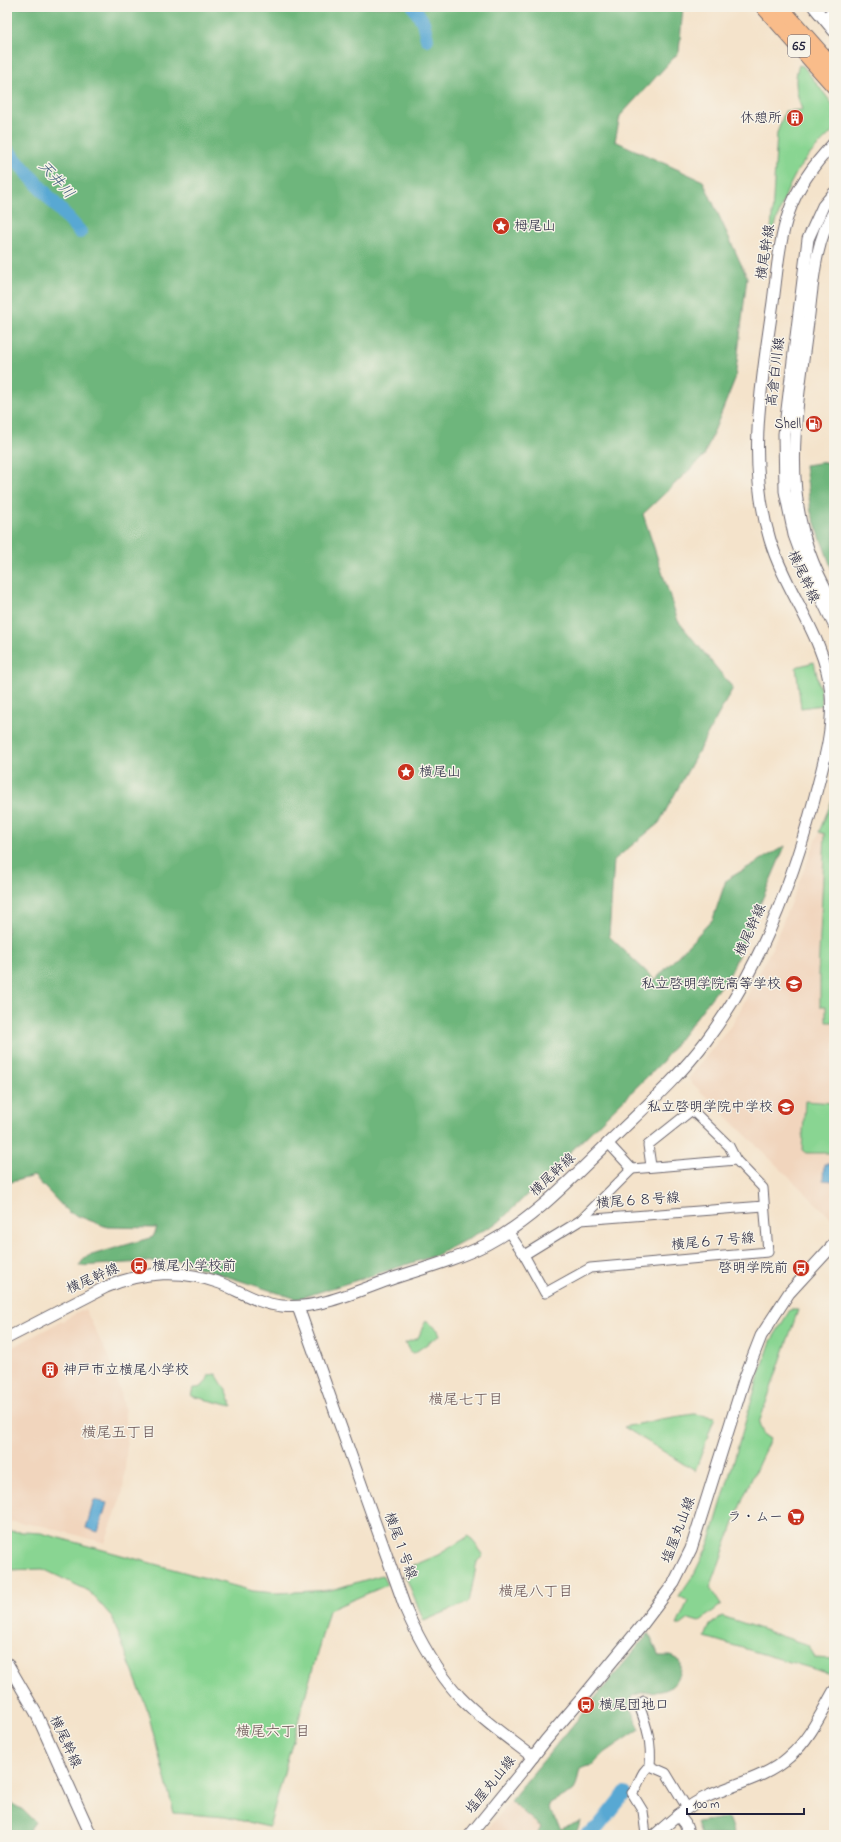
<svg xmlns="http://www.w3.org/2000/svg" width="841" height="1842" font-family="'Indie Flower','Klee One',sans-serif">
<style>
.built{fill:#f1d5bd}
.green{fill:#89d592;stroke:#567c66}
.forest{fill:#6eb67c;stroke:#486c5c}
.water{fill:#59a8d3;stroke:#3e6587}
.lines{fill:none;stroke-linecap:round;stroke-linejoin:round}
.river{stroke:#59a8d3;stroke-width:14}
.minor-casing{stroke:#6c666d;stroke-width:11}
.tertiary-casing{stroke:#6c666d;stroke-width:13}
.primary-casing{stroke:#6c666d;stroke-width:16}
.minor{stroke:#fff;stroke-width:9}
.tertiary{stroke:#fff;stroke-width:11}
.primary{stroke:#f9bc8a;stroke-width:14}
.labels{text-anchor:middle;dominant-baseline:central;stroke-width:3;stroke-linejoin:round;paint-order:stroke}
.shield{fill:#f7f3e8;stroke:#62616f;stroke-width:1}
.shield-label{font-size:13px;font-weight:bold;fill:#22223b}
.poi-label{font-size:14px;fill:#22223b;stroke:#f7f3e8;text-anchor:end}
.street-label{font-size:14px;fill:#22223b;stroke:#f7f3e8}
.water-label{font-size:15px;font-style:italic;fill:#385878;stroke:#f7f3e8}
.neighbourhood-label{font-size:15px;fill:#675151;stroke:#f7f3e8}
</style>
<rect width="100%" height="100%" fill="#f7f3e8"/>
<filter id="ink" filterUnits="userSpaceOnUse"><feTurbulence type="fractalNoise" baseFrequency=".025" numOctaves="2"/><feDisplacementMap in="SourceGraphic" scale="8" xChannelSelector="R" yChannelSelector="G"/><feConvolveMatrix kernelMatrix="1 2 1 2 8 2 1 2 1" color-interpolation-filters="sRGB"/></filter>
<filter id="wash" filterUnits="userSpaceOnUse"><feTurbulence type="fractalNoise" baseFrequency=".012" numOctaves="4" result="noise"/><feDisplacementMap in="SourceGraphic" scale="16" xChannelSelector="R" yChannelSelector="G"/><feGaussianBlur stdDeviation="0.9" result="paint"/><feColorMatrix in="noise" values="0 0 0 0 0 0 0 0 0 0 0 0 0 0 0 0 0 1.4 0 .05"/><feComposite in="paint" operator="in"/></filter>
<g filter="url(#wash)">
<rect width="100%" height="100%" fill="#f4e3cb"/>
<!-- built -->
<g class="built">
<polygon points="834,796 834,1217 832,1219 688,1079 734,1022 773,946"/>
<polygon points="85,1309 113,1367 124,1405 127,1444 123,1491 105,1543 43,1526 7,1521 7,1350"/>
<polygon points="510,1801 541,1827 537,1835 483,1835"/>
</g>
<!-- green -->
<g class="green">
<path d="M799,65L803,66L834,106V130C819,145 802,160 793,179C784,196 779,214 773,232H771L777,133L785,111L802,110C797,96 793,79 799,65Z"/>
<polygon points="814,662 821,694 822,705 801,708 796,667"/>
<polygon points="834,796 834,1022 826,1022 826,1006 820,1006 820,975 818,975 825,834 819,832"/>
<polygon points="805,1101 834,1103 834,1153 806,1153 802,1150"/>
<polygon points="790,1310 798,1310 759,1423 764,1435 770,1439 743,1498 710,1588 721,1605 699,1622 689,1619 681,1625 677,1625 688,1601 679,1596 694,1574 710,1541 758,1379 771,1341"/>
<polygon points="426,1320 438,1330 440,1335 414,1353 410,1352 405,1343 418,1338"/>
<path d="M216,1374L227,1392L232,1406L191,1396L193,1388C202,1389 206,1383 209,1375Z"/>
<polygon points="694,1414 715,1417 695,1471 624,1427 661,1419"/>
<polygon points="7,1531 41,1533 253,1591 277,1593 331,1590 382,1575 387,1585 329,1610 269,1827 225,1817 174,1813 147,1709 112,1617 89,1591 43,1569 7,1570"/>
<polygon points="469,1536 483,1554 477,1562 469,1602 424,1621 403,1570 438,1555"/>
<polygon points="722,1616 808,1645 814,1658 834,1659 834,1675 705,1637 710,1625"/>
</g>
<!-- forest -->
<g class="forest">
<polygon points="7,7 683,7 679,52 620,116 615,141 703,181 747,277 735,379 704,456 643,514 678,621 733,688 659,823 614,860 609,936 655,980 713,919 726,880 785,846 731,972 662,1062 499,1222 437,1255 297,1299 176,1260 79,1266 85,1257 153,1237 157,1228 107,1227 68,1212 34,1176 7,1183"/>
<polygon points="834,461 834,575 811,512 805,465"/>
<path d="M649,1633L659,1656H671L680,1661C682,1666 681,1671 679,1676C667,1701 649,1685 632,1697L631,1710L640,1729L606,1752L592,1765L580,1769L576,1786L574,1790L550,1803L548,1808L561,1829L581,1821L575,1835H537L541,1827L510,1801Z"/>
<polygon points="7,1801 23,1810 35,1822 26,1835 7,1835"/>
<polygon points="727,1818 733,1827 734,1835 701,1835 697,1822"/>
</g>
<!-- water -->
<g class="water">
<polygon points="824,1164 834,1164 834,1181 823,1180"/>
<polygon points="94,1500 107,1503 98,1532 86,1528"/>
</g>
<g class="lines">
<!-- river -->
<g class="river">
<polyline points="414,7 423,22 427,39"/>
<polyline points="7,150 80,232"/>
<polyline points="586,1835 598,1827 625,1793"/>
</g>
</g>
</g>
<g filter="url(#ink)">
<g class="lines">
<defs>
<g id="minor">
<polyline points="824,18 834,9"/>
<polyline points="651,1166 648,1145 692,1110 729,1146 736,1160"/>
<polyline points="581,1220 632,1169"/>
<polyline points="508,1231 524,1255 545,1293 590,1268 768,1252 763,1188 736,1160 632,1169 608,1143"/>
<polyline points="524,1255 581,1220 764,1206"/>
<path d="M644,1701L639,1705C647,1727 652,1742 650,1766"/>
<path d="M646,1835L643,1811L632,1793C640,1785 640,1771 650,1766L666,1773L687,1808"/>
</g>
<g id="tertiary">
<polyline points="814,7 834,31"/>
<polyline points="834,193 823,206 808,239 784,434 785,491 794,535 805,565 834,625"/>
<path d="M834,211C814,244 813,285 808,322C798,402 781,485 813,562C819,577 827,591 834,605"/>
<path d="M298,1307L406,1610C420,1642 436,1670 459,1696C481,1719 508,1738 533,1757"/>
<path d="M7,1338L106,1287C143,1271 183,1269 220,1283C240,1291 259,1304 282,1306C319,1310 359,1290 394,1278C425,1268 458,1259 487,1244C532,1220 566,1184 602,1149C637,1114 676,1081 706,1041C758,972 792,883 814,800C823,765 834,731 831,694C826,638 786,593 770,540C746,462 762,381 773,302C777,272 779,240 789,212C798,185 815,163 834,143"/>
<polyline points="7,1663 36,1713 91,1835"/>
<polyline points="678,1815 685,1824 689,1835"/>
<polyline points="470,1835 522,1771 546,1740 582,1698 643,1624 674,1583 691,1549 745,1377 761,1336 789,1293 834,1244"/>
<path d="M655,1835C671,1821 687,1806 706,1797C734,1784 766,1778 789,1757C809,1740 821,1714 834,1691"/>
</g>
<g id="primary">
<polyline points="763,7 834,87"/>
<polyline points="781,7 834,67"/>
</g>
</defs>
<!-- minor casing -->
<use href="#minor" class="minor-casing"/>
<!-- tertiary casing -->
<use href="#tertiary" class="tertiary-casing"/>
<!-- primary casing -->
<use href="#primary" class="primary-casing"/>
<!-- minor -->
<use href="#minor" class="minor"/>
<!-- tertiary -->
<use href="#tertiary" class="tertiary"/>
<!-- primary -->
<use href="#primary" class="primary"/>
</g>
</g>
<!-- icons -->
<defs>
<symbol id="building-disc" viewBox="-11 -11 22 22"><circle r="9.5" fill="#c8321e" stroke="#f7f3e8"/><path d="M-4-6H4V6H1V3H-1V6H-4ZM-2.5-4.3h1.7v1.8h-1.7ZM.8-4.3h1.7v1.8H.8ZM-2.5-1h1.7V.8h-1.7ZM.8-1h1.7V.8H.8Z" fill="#fff"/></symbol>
<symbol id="sight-disc" viewBox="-11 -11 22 22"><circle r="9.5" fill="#c8321e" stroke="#f7f3e8"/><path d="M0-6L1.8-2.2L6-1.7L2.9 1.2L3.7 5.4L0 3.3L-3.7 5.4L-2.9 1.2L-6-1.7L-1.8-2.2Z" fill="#fff"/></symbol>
<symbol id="fuel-disc" viewBox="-11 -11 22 22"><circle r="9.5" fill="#c8321e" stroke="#f7f3e8"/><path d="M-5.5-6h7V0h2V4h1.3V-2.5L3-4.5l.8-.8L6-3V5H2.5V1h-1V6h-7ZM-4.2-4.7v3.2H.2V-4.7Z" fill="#fff"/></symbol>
<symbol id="school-disc" viewBox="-11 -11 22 22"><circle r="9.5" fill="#c8321e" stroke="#f7f3e8"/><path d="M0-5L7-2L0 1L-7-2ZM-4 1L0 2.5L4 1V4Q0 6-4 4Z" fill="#fff"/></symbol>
<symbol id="bus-disc" viewBox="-11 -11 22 22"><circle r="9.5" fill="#c8321e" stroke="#f7f3e8"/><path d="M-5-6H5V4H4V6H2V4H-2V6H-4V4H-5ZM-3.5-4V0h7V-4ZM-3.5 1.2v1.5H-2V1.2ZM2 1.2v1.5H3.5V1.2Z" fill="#fff"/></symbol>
<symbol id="supermarket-disc" viewBox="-11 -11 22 22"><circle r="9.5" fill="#c8321e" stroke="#f7f3e8"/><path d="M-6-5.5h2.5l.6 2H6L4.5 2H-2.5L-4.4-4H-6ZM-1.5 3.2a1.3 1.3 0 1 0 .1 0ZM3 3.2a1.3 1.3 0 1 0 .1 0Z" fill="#fff"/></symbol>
</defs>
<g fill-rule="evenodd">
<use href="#building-disc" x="785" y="108" width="20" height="20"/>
<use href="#sight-disc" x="491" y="216" width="20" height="20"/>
<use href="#fuel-disc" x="804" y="414" width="20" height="20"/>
<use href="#sight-disc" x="396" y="762" width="20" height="20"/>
<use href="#school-disc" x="784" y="974" width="20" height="20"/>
<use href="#school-disc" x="776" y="1097" width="20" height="20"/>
<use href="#bus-disc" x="129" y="1256" width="20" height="20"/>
<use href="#bus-disc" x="791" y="1258" width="20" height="20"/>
<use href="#building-disc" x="40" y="1360" width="20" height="20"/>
<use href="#supermarket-disc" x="786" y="1507" width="20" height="20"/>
<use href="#bus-disc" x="576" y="1695" width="20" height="20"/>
</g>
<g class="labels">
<!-- shield labels -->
<rect class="shield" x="788" y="35" width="22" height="22" rx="3"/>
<g class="shield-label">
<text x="799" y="46">65</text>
</g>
<!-- poi labels -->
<g class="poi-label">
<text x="782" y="118">休憩所</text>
<text x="514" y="226" text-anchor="start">栂尾山</text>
<text x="801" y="424">Shell</text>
<text x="419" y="772" text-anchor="start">横尾山</text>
<text x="781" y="984">私立啓明学院高等学校</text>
<text x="773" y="1107">私立啓明学院中学校</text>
<text x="152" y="1266" text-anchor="start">横尾小学校前</text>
<text x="788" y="1268">啓明学院前</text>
<text x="63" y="1370" text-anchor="start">神戸市立横尾小学校</text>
<text x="783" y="1517">ラ・ムー</text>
<text x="599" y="1705" text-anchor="start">横尾団地口</text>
</g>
<!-- street labels -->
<g class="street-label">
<text transform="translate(766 252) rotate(-81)">横尾幹線</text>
<text transform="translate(776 372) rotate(-83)">高倉白川線</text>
<text transform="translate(803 577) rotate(65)">横尾幹線</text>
<text transform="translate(751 930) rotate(-66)">横尾幹線</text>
<text transform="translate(553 1175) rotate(-43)">横尾幹線</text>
<text transform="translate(638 1201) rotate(-4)">横尾６８号線</text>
<text transform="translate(713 1242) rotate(-5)">横尾６７号線</text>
<text transform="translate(93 1279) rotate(-24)">横尾幹線</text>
<text transform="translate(679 1530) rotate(-69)">塩屋丸山線</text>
<text transform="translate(400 1546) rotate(70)">横尾１号線</text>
<text transform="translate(65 1742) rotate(65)">横尾幹線</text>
<text transform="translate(491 1785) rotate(-51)">塩屋丸山線</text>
</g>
<!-- water labels -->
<g class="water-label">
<text transform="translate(56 180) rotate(48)">天井川</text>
</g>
<!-- neighbourhood labels -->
<g class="neighbourhood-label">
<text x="466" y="1400">横尾七丁目</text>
<text x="119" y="1433">横尾五丁目</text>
<text x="536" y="1592">横尾八丁目</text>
<text x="273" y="1732">横尾六丁目</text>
</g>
</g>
<!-- margin -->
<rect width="841" height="1842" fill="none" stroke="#f7f3e8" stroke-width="24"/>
<!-- scale -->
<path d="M687 1808v6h117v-6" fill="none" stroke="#22223b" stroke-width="2"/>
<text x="693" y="1808" font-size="12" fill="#22223b" stroke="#f7f3e8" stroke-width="3" paint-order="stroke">100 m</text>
</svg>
